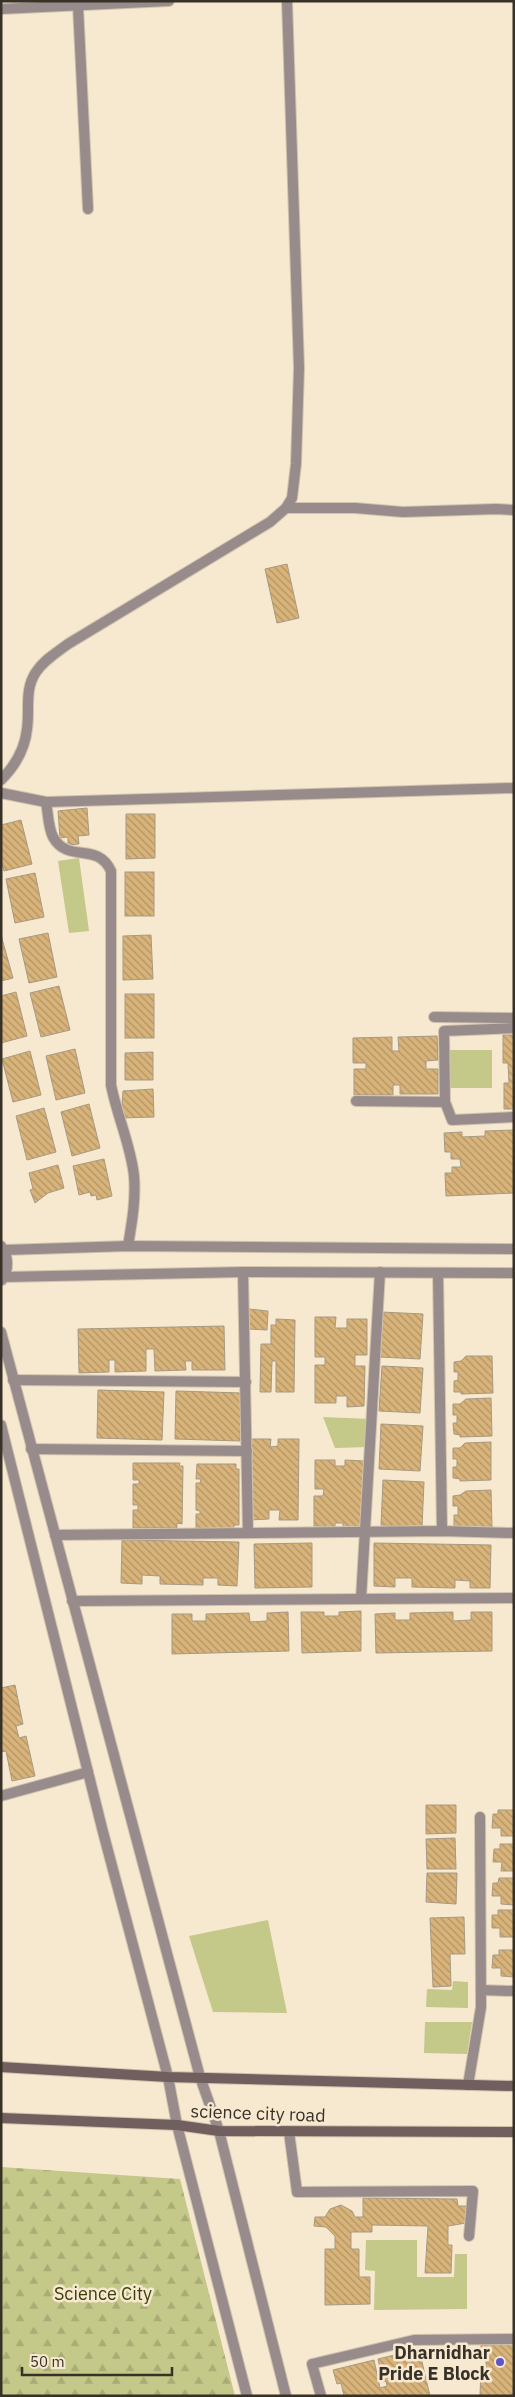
<svg xmlns="http://www.w3.org/2000/svg" width="515" height="2397" font-family="'IBM Plex Sans',sans-serif">
<style>
.grass{fill:#c4c888}
.forest{fill:url(#forest-firs)}
.building{fill:url(#building-back-hatch);stroke:#a79983}
.lines{fill:none;stroke-linecap:round;stroke-linejoin:round}
.service-casing{stroke:#d1c3ae;stroke-width:12}
.minor-casing{stroke:#d1c3ae;stroke-width:12}
.tertiary-casing{stroke:#d1c3ae;stroke-width:12}
.secondary-casing{stroke:#d1c3ae;stroke-width:12}
.service{stroke:#988b8b;stroke-width:10}
.minor{stroke:#988b8b;stroke-width:10}
.tertiary{stroke:#988b8b;stroke-width:10}
.secondary{stroke:#715e5e;stroke-width:10}
.poi-dot{fill:#5d54cc;stroke:#f7e8d0;stroke-width:2}
.labels{text-anchor:middle;dominant-baseline:central;stroke-width:5;stroke-linejoin:round;paint-order:stroke}
.street-label{font-size:18px;fill:#373128;stroke:#f7e8d0}
.park-label{font-size:18px;fill:#3c3e0a;stroke:#f7e8d0}
.poi-label{font-size:18px;font-weight:bold;fill:#373128;stroke:#f7e8d0;text-anchor:end}
</style>
<defs>
<pattern id="forest-firs" width="22" height="20" patternUnits="userSpaceOnUse" patternTransform="scale(1.25)"><rect width="22" height="20" fill="#c4c888"/><path d="M5 1l3.5 6h-7zM16 11l3.5 6h-7z" fill="#a9ac75"/></pattern>
<pattern id="building-back-hatch" width="6" height="6" patternUnits="userSpaceOnUse" patternTransform="scale(1.25)"><rect width="6" height="6" fill="#d9b47a"/><path d="M-1 5l2 2M0 0l6 6M5-1l2 2" fill="none" stroke="#b19364"/></pattern>
</defs>
<rect width="100%" height="100%" fill="#f7e8d0"/>
<!-- grass -->
<g class="grass">
<polygon points="79,858 89,931 69,933 58,861"/>
<rect x="447" y="1050" width="45" height="38"/>
<polygon points="323,1417 370,1419 368,1447 335,1448"/>
<polygon points="268,1920 287,2013 213,2012 189,1936"/>
<polygon points="453,1981 468,1982 468,2008 426,2007 427,1989 452,1990"/>
<polygon points="425,2022 472,2022 467,2054 424,2053"/>
<polygon points="366,2240 417,2240 417,2277 454,2277 455,2254 467,2254 467,2309 374,2310 375,2271 365,2270"/>
</g>
<!-- forest -->
<polygon class="forest" points="1,2167 180,2179 235,2396 1,2396"/>
<!-- building -->
<g class="building">
<polygon points="287,564 299,618 277,623 265,569"/>
<polygon points="87,808 89,835 78,836 79,844 68,845 68,837 60,838 58,811"/>
<polygon points="126,814 155,814 155,858 126,859"/>
<polygon points="21,820 32,864 4,871 1,861 1,825"/>
<rect x="125" y="872" width="29" height="44"/>
<polygon points="35,873 44,917 15,923 6,879"/>
<polygon points="48,933 57,977 29,983 19,939"/>
<polygon points="1,935 13,978 1,981"/>
<polygon points="151,935 153,979 123,980 123,936"/>
<polygon points="59,986 70,1030 41,1037 30,993"/>
<polygon points="16,992 27,1036 1,1043 1,996"/>
<rect x="125" y="994" width="29" height="44"/>
<polygon points="503,1035 514,1035 514,1109 504,1109 504,1083 509,1083 508,1063 503,1063"/>
<polygon points="437,1036 438,1060 426,1061 426,1069 438,1069 438,1094 400,1094 400,1085 393,1085 393,1095 354,1095 354,1069 366,1069 366,1063 353,1063 353,1038 392,1037 392,1051 399,1051 398,1037"/>
<polygon points="75,1049 85,1093 56,1100 46,1056"/>
<polygon points="30,1051 41,1095 13,1102 2,1059"/>
<polygon points="153,1052 153,1080 125,1080 125,1053"/>
<polygon points="153,1089 154,1117 121,1118 123,1091"/>
<polygon points="89,1104 100,1148 72,1156 61,1112"/>
<polygon points="44,1108 56,1152 27,1160 16,1116"/>
<polygon points="514,1130 514,1193 446,1196 445,1173 452,1173 452,1167 461,1167 460,1159 451,1159 451,1152 445,1152 444,1133 462,1132 462,1137 485,1136 485,1131"/>
<polygon points="104,1159 112,1196 97,1200 96,1195 91,1196 90,1192 79,1195 73,1166"/>
<polygon points="58,1165 64,1188 48,1193 35,1203 30,1190 33,1189 29,1173"/>
<polygon points="249,1309 268,1311 267,1330 248,1329"/>
<polygon points="381,1312 423,1314 420,1359 379,1357"/>
<polygon points="315,1317 336,1317 335,1328 347,1328 347,1319 367,1319 367,1355 355,1355 355,1366 365,1366 364,1406 347,1407 347,1396 336,1396 336,1403 315,1403 315,1365 325,1365 325,1357 315,1357"/>
<polygon points="276,1319 295,1320 294,1392 276,1392 276,1361 272,1361 271,1392 260,1392 261,1344 271,1344 271,1325 276,1325"/>
<polygon points="224,1326 225,1370 192,1370 192,1361 185,1361 186,1370 155,1371 154,1349 146,1349 146,1371 115,1372 115,1360 109,1360 109,1372 79,1373 78,1329"/>
<polygon points="466,1356 492,1356 493,1393 461,1394 461,1392 454,1392 454,1381 458,1380 458,1372 454,1372 454,1362 461,1361"/>
<polygon points="382,1366 423,1368 420,1413 379,1411"/>
<polygon points="98,1390 164,1392 162,1440 97,1438"/>
<polygon points="176,1391 242,1393 240,1441 175,1439"/>
<polygon points="491,1398 492,1436 460,1437 460,1435 454,1434 453,1423 457,1423 457,1415 453,1415 453,1404 460,1404 466,1399"/>
<polygon points="381,1424 423,1426 420,1471 379,1469"/>
<polygon points="250,1439 271,1439 270,1447 278,1446 278,1439 299,1439 298,1520 279,1520 280,1510 269,1510 269,1519 249,1520"/>
<polygon points="491,1442 491,1480 460,1481 460,1479 453,1478 453,1467 457,1467 457,1459 453,1459 453,1448 460,1448 465,1443"/>
<polygon points="315,1460 335,1460 335,1466 345,1466 345,1460 365,1461 363,1527 343,1527 343,1523 335,1523 335,1527 314,1526 314,1496 323,1496 324,1489 315,1489"/>
<polygon points="133,1463 180,1463 179,1466 183,1466 182,1524 177,1523 177,1528 133,1528 133,1510 138,1510 138,1505 133,1505 133,1484 139,1484 139,1480 133,1480"/>
<polygon points="197,1464 236,1464 236,1469 239,1469 239,1525 234,1525 234,1529 196,1528 196,1514 200,1514 200,1511 196,1510 196,1483 200,1483 201,1479 196,1479"/>
<polygon points="383,1480 424,1482 422,1527 381,1525"/>
<polygon points="491,1490 492,1527 460,1528 460,1526 454,1526 454,1515 458,1515 458,1506 453,1506 453,1496 460,1495 466,1491"/>
<polygon points="122,1540 239,1542 237,1586 218,1585 218,1578 203,1578 203,1585 160,1584 160,1576 142,1575 142,1584 121,1583"/>
<polygon points="312,1543 312,1587 255,1588 254,1544"/>
<polygon points="374,1543 491,1545 490,1588 470,1588 470,1581 455,1580 455,1588 412,1587 412,1578 395,1578 395,1587 374,1586"/>
<polygon points="361,1611 361,1651 302,1653 301,1612 324,1612 324,1616 339,1616 339,1612"/>
<polygon points="288,1612 289,1651 172,1654 172,1614 192,1614 192,1621 206,1621 206,1614 249,1613 250,1622 267,1621 267,1613"/>
<polygon points="453,1612 453,1621 471,1620 471,1612 492,1612 492,1651 376,1653 375,1614 395,1613 395,1620 410,1620 410,1613"/>
<polygon points="15,1685 23,1724 16,1726 19,1738 26,1736 35,1776 12,1781 6,1751 1,1752 1,1688"/>
<polygon points="426,1805 456,1805 456,1833 426,1834"/>
<polygon points="498,1810 514,1810 514,1836 501,1836 501,1828 492,1828 493,1814 498,1814"/>
<polygon points="455,1838 456,1869 427,1869 426,1839"/>
<polygon points="500,1844 514,1844 514,1871 501,1871 502,1862 493,1862 494,1849 500,1849"/>
<polygon points="427,1873 457,1873 456,1904 426,1902"/>
<polygon points="499,1878 514,1878 514,1905 501,1904 501,1896 492,1896 493,1883 498,1883"/>
<polygon points="498,1910 514,1910 514,1937 500,1937 500,1928 492,1928 492,1915 498,1915"/>
<polygon points="464,1917 465,1954 450,1954 451,1986 433,1987 430,1918"/>
<polygon points="499,1950 514,1950 514,1977 501,1976 501,1968 492,1968 493,1955 499,1955"/>
<polygon points="363,2198 457,2199 458,2206 466,2206 466,2223 448,2226 448,2245 452,2245 451,2273 425,2273 428,2226 372,2225 372,2232 351,2232 351,2249 359,2249 359,2277 370,2277 370,2304 325,2305 325,2249 335,2249 335,2236 326,2227 314,2226 315,2217 325,2217 330,2209 341,2205 352,2211 355,2217 363,2217"/>
<polygon points="481,2341 514,2341 514,2396 480,2396 481,2369 486,2369 486,2355 481,2355"/>
<polygon points="419,2349 430,2396 344,2396 341,2383 337,2384 333,2370 374,2360 380,2388 387,2386 386,2381 383,2382 378,2359"/>
</g>
<g class="lines">
<defs>
<g id="service">
<polyline points="78,6 88,209"/>
<polyline points="1,9 169,1"/>
<polyline points="286,508 355,508 403,512 496,509 514,510"/>
<path d="M1,780C15,766 25,748 27,729C30,709 24,690 36,672C44,660 56,653 68,644L270,522L286,508L292,498L296,464L299,368L287,1"/>
</g>
<g id="minor">
<polyline points="1,793 46,802 514,788"/>
<path d="M46,802C48,812 48,827 53,837C68,864 97,841 111,871V1085C117,1116 131,1146 134,1176C136,1199 132,1222 128,1246"/>
<polyline points="434,1017 514,1018"/>
<polyline points="356,1101 445,1102 444,1031 514,1028"/>
<polyline points="445,1102 452,1120 514,1117"/>
<polyline points="243,1272 248,1533"/>
<polyline points="438,1273 442,1531"/>
<polyline points="13,1380 246,1382"/>
<polyline points="31,1449 247,1451"/>
<polyline points="55,1535 442,1531 514,1533"/>
<polyline points="361,1599 380,1272"/>
<polyline points="72,1601 514,1598"/>
<polyline points="1,1796 88,1772"/>
<polyline points="481,1990 514,1991"/>
<polyline points="468,2085 481,2007 480,1817"/>
<polyline points="289,2132 297,2192 473,2191 469,2236"/>
<polyline points="321,2396 312,2364 414,2340 514,2339"/>
</g>
<g id="tertiary">
<path d="M1,1246C9,1256 9,1270 2,1280"/>
<polyline points="4,1250 128,1246 514,1249"/>
<polyline points="5,1277 243,1272 514,1273"/>
<polyline points="1,1332 200,2077 219,2131 286,2396"/>
<polyline points="1,1425 103,1832 168,2077 177,2125 247,2396"/>
</g>
<g id="secondary">
<polyline points="1,2067 168,2077 514,2086"/>
<polyline points="1,2118 177,2125 219,2131 514,2132"/>
</g>
</defs>
<!-- service casing -->
<use href="#service" class="service-casing"/>
<!-- minor casing -->
<use href="#minor" class="minor-casing"/>
<!-- tertiary casing -->
<use href="#tertiary" class="tertiary-casing"/>
<!-- secondary casing -->
<use href="#secondary" class="secondary-casing"/>
<!-- service -->
<use href="#service" class="service"/>
<!-- minor -->
<use href="#minor" class="minor"/>
<!-- tertiary -->
<use href="#tertiary" class="tertiary"/>
<!-- secondary -->
<use href="#secondary" class="secondary"/>
</g>
<!-- markers -->
<circle class="poi-dot" cx="500" cy="2362" r="5"/>
<g class="labels">
<!-- street labels -->
<g class="street-label">
<text transform="translate(258 2113) rotate(2)">science city road</text>
</g>
<!-- park labels -->
<g class="park-label">
<text x="103" y="2293">Science City</text>
</g>
<!-- poi labels -->
<g class="poi-label">
<text x="490" y="2352">Dharnidhar<tspan x="490" dy="21">Pride E Block</tspan></text>
</g>
</g>
<!-- border -->
<rect width="515" height="2397" fill="none" stroke="#373128" stroke-width="5"/>
<!-- scale -->
<path d="M22 2367v8h150v-8" fill="none" stroke="#373128" stroke-width="2.5"/>
<text x="30" y="2367" font-size="15" fill="#373128" stroke="#f7e8d0" stroke-width="4" paint-order="stroke">50 m</text>
</svg>
